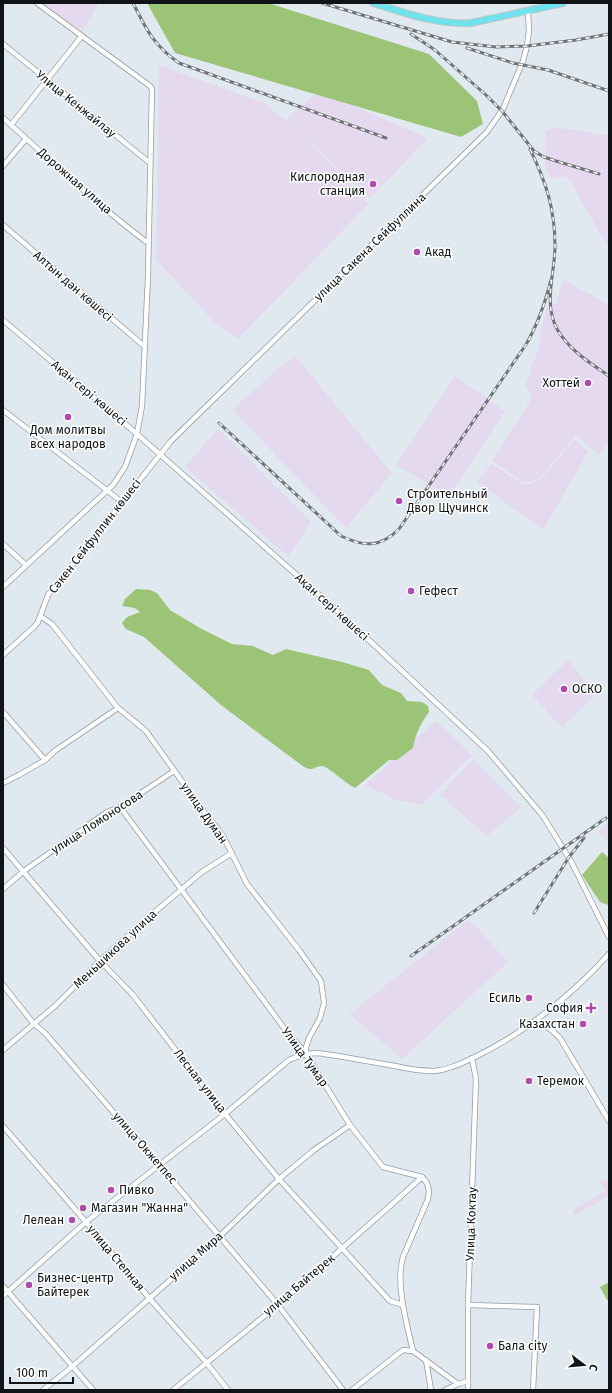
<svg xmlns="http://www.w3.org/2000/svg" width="612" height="1393" font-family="'Fira Sans',sans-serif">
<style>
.industrial{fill:#e4d9ee}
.green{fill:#9cc477}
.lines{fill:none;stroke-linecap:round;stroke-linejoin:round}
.minor-casing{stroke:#949ca2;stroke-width:6}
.major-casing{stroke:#c6c7c7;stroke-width:8}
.minor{stroke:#fff;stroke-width:4.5}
.major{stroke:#70e2eb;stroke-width:6}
.rail-casing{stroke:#6f7479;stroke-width:3}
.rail{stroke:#fff;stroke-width:1.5;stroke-dasharray:4.5;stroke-linecap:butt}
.poi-dot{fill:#b04aae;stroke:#fff;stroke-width:1.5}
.labels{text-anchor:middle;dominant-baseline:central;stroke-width:3;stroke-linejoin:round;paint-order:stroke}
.street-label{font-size:12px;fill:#111416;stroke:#fff}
.poi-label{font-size:12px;fill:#111416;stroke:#fff;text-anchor:start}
</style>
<rect width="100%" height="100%" fill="#e1e9f0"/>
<!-- industrial -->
<g class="industrial">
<polygon points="37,3 99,3 82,31"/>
<polygon points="159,65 264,103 298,130 287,119 318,91 428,138 370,198 299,131 369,203 238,339 215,323 156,260"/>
<polygon points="554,127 609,136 609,249 567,176 551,179 545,166 545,132"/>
<polygon points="563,279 609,305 609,440 599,455 576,435 539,479 524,483 492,460 532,398 525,386 541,341 540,333 548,304 556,304"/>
<polygon points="295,356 392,473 346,528 232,410 281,366 282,367"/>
<polygon points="455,376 505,411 449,496 396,465"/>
<polygon points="218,429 311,522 288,556 185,467"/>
<polygon points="575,439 588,452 543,530 477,482 492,464 524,485 539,481"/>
<polygon points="568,660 596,694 562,728 532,695"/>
<polygon points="436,721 472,755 422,805 396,800 365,785"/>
<polygon points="473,759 521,807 487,836 440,795"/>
<polygon points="609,823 609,843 598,831"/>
<polygon points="469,919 508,962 402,1059 350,1014"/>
<polygon points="606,1180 609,1185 609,1195 576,1215 572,1210 605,1191 600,1181"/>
</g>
<!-- green -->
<g class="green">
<polygon points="147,3 268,3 429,54 477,101 483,124 461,137 175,53"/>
<path d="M136,589L150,590L157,593L170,610L200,628L232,644L253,646L273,655L286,649L342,662L369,670L382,685L401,693L407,701L422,702L428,706L429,712C421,723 415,735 413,748L397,760H389L355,788C346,784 329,767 322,766C314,766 314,772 304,767L221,705L144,637L126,629L122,623L127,617L140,612L135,608L122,606L125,599Z"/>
<polygon points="602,852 609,858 609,904 608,905 600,902 582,875"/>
<polygon points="609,1282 609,1299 607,1300 600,1287"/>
</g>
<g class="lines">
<defs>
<g id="minor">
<polyline points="3,44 150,163"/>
<path d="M3,118C51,160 97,205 148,243"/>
<polyline points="11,125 81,37"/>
<polyline points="3,166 26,139"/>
<polyline points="3,225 144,346"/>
<polyline points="3,320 137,434 342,615 488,751 543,816 572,863 609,937"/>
<polyline points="3,410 122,502"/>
<polyline points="3,544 26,565"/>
<polyline points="3,587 113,485 125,467 137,434 142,406 148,276 152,89 150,86 37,3"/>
<polyline points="40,616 52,624 117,707 146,731 201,808 223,836 247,884 299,950 321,981 324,1003 320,1018 309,1038 306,1047 306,1054"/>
<polyline points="3,655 35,626 38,622 48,595 171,441 487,132 503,109 523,61 527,46 529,31 528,11"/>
<polyline points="3,712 45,760"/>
<polyline points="3,783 19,775 45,760 56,750 118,708"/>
<path d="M120,807L287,1032L306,1054L350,1125L383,1167L422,1177L427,1183L429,1191L428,1199L403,1257C395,1283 407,1325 413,1351L458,1384"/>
<polyline points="3,848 100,961 133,995 225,1114 279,1179 390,1301 403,1305"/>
<polyline points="3,889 24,871 107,812 120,807 174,771"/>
<polyline points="3,985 34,1024 45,1033 159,1165 278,1305 343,1390"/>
<polyline points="536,1021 549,1028 560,1038 609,1121"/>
<polyline points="3,1050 55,1006 100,961 143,922 202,872 232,853"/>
<polyline points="3,1126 86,1222 149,1298 206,1362 228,1390"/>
<polyline points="3,1286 93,1390"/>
<path d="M3,1296L86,1222L225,1114L289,1060C298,1056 307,1053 317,1053C343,1056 369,1062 395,1066C408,1069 421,1071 434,1071C449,1070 464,1062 477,1056C529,1030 570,997 609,954"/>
<polyline points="468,1305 537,1307 533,1390"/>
<polyline points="426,1360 431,1390"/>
<polyline points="43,1390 73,1366 220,1236 279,1179 314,1150 350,1125"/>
<polyline points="173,1390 278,1305 390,1206 422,1177"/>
<polyline points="352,1390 403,1350 413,1351"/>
<polyline points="445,1390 458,1384 468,1381"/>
<polyline points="468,1390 468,1305 476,1079 472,1058"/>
</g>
<path id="major" d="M373,3C406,13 437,25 471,23L563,3"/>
</defs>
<!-- minor casing -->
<use href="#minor" class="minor-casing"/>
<!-- major casing -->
<use href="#major" class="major-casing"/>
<!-- minor -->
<use href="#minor" class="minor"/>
<!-- major -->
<use href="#major" class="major"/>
<defs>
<g id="rail">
<path d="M133,3C146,29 154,46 179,63L386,138"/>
<polyline points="322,3 452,42 496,47 527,46 576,40 609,34"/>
<polyline points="411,34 435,50 486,95 502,111 534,151 544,157 556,161 599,174"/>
<polyline points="467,48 513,63 548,70 609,91"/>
<path d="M530,149C546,182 555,209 555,246C555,273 543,303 557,329C569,350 590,363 609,376"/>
<path d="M219,423L341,536C364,547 380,548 399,529L525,346C538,325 545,303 551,280"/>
<polyline points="534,913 569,857 584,838"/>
<polyline points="411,956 606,818"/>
</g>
</defs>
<!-- rail casing -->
<use href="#rail" class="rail-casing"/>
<!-- rail -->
<use href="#rail" class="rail"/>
</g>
<!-- markers -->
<g class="poi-dot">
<circle cx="373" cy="184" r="4"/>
<circle cx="417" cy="252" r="4"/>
<circle cx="588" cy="383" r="4"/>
<circle cx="68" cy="417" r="4"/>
<circle cx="399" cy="501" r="4"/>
<circle cx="411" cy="591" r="4"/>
<circle cx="564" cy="689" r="4"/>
<circle cx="529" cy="998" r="4"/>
<path d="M589 1002h4v4h4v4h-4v4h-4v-4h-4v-4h4z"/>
<circle cx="583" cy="1024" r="4"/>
<circle cx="529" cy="1081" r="4"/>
<circle cx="111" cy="1190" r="4"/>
<circle cx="83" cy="1208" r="4"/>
<circle cx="72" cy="1220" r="4"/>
<circle cx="29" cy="1285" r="4"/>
<circle cx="490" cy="1346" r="4"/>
</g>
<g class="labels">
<!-- street labels -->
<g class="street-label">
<text transform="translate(76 104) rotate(39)">Улица Кенжайлау</text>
<text transform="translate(75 181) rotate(41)">Дорожная улица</text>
<text transform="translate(370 247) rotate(-44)">улица Сакена Сейфуллина</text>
<text transform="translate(73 286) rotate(41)">Алтын дән көшесі</text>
<text transform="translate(89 393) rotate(40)">Ақан сері көшесі</text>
<text transform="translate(95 536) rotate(-52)">Сәкен Сейфуллин көшесі</text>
<text transform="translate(332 607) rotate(42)">Ақан сері көшесі</text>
<text transform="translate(204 813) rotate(55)">улица Думан</text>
<text transform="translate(97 822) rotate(-33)">улица Ломоносова</text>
<text transform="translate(115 949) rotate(-43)">Меньшикова улица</text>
<text transform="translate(305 1057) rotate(54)">Улица Тумар</text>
<text transform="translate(200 1081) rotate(52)">Лесная улица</text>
<text transform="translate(145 1148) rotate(49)">улица Окжетпес</text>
<text transform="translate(471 1224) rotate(-88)">Улица Коктау</text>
<text transform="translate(196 1256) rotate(-41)">улица Мира</text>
<text transform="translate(116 1258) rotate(50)">улица Степная</text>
<text transform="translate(299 1285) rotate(-40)">улица Байтерек</text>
</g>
<!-- poi labels -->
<g class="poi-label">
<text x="365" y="177" text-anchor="end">Кислородная<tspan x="365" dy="14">станция</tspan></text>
<text x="425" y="252">Акад</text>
<text x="580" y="383" text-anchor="end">Хоттей</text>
<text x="68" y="430" text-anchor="middle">Дом молитвы<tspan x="68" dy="14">всех народов</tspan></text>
<text x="407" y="494">Строительный<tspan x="407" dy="14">Двор Щучинск</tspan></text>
<text x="419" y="591">Гефест</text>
<text x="572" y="689">ОСКО</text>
<text x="521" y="998" text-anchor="end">Есиль</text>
<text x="583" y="1008" text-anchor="end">София</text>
<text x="575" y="1024" text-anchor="end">Казахстан</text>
<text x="537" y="1081">Теремок</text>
<text x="119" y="1190">Пивко</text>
<text x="91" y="1208">Магазин "Жанна"</text>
<text x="64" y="1220" text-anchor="end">Лелеан</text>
<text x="37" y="1278">Бизнес-центр<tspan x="37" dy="14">Байтерек</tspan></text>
<text x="498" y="1346">Бала city</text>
</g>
</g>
<!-- border -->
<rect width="612" height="1393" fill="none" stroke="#111416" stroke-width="8"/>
<!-- north arrow -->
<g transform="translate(584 1365) rotate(106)" stroke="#ffffff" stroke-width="3" paint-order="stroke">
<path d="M0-3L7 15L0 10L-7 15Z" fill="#111416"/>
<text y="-6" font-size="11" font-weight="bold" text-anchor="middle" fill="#111416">С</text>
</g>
<!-- scale -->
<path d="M10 1377v6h63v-6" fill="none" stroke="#111416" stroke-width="2"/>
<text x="16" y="1377" font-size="12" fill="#111416" stroke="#ffffff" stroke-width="3" paint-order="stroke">100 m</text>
</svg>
